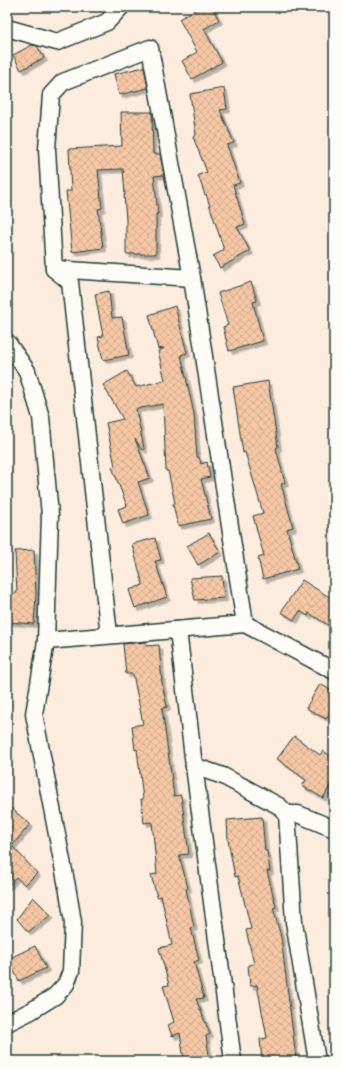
<svg xmlns="http://www.w3.org/2000/svg" width="341" height="1068" font-family="'Playpen Sans',sans-serif">
<style>
.building{fill:url(#building-cross-hatch);stroke:#1f3d34;filter:url(#shadow)}
.lines{fill:none;stroke-linecap:round;stroke-linejoin:round}
.minor-casing{stroke:#1f3d34;stroke-width:19}
.minor{stroke:#fdfcf7;stroke-width:16}
</style>
<defs>
<pattern id="building-cross-hatch" width="8" height="8" patternUnits="userSpaceOnUse"><rect width="8" height="8" fill="#f6c7a5"/><path d="M0 0l8 8M0 8l8-8" fill="none" stroke="#d2ac8f"/></pattern>
<filter id="shadow"><feDropShadow dx="3.5" dy="3.5" stdDeviation="0" flood-color="#0004"/></filter>
</defs>
<rect width="100%" height="100%" fill="#fbecde"/>
<filter id="ink" filterUnits="userSpaceOnUse"><feTurbulence type="fractalNoise" baseFrequency=".025" numOctaves="2"/><feDisplacementMap in="SourceGraphic" scale="8" xChannelSelector="R" yChannelSelector="G"/><feConvolveMatrix kernelMatrix="1 2 1 2 8 2 1 2 1" color-interpolation-filters="sRGB"/></filter>
<g filter="url(#ink)">
<!-- building -->
<g class="building">
<polygon points="200,7 212,7 219,20 204,29 222,62 192,79 182,61 197,52 179,19"/>
<polygon points="32,45 37,46 44,58 21,70 13,55"/>
<polygon points="144,67 148,88 119,95 114,74"/>
<polygon points="224,88 227,109 220,110 234,143 227,145 240,183 233,185 245,224 237,227 250,251 220,268 213,256 224,250 206,194 205,195 198,175 207,172 193,137 196,135 190,94"/>
<polygon points="121,112 152,112 153,154 160,154 164,175 154,176 158,214 156,214 156,254 126,254 126,220 124,195 125,195 123,169 98,170 102,208 98,209 103,248 72,252 66,191 71,191 69,149 122,146"/>
<polygon points="251,282 257,301 253,302 263,341 229,351 223,327 228,325 218,293"/>
<polygon points="109,291 112,318 122,317 129,355 103,360 98,337 103,336 95,294"/>
<polygon points="175,306 187,353 181,355 194,414 197,457 199,457 201,464 207,462 210,477 201,479 211,519 178,526 173,504 175,503 168,471 166,471 163,404 136,409 144,449 142,450 135,439 150,478 138,482 149,515 123,524 118,509 127,506 112,467 115,466 106,423 123,419 103,385 127,371 136,387 165,380 158,351 164,348 158,349 149,315"/>
<polygon points="268,381 278,447 276,448 285,483 281,484 293,527 287,529 298,569 263,579 258,558 264,556 253,516 263,513 245,452 243,453 233,387"/>
<polygon points="209,533 220,552 198,565 187,546"/>
<polygon points="155,538 161,560 155,561 167,597 135,608 129,590 143,585 132,544"/>
<polygon points="34,550 36,595 34,624 7,622 10,593 17,593 15,551"/>
<polygon points="222,576 224,598 195,600 190,578"/>
<polygon points="302,580 334,600 334,629 309,613 308,616 300,611 294,620 281,612"/>
<polygon points="146,642 146,646 159,645 162,683 167,707 162,708 174,796 181,795 189,854 179,855 188,888 186,889 194,927 191,928 199,960 194,962 204,998 196,999 210,1034 206,1036 210,1061 184,1061 180,1033 172,1036 168,1025 174,1022 163,986 169,985 159,948 172,945 161,896 157,897 151,875 157,874 152,822 144,823 141,799 143,799 137,749 135,750 132,726 143,724 133,674 126,674 123,644"/>
<polygon points="320,684 334,692 334,705 326,719 306,708"/>
<polygon points="294,736 320,755 323,751 334,758 334,779 323,798 302,786 306,780 277,759"/>
<polygon points="7,805 30,824 12,846 37,873 25,885 16,877 7,887"/>
<polygon points="262,817 265,851 267,851 270,871 267,871 276,907 273,908 281,937 296,1058 269,1061 262,1061 260,1039 267,1038 257,985 250,986 248,965 254,964 246,930 251,929 238,876 235,877 228,840 227,820"/>
<polygon points="33,897 51,915 28,932 17,919"/>
<polygon points="35,946 46,968 19,981 8,959"/>
</g>
<g class="lines">
<defs>
<g id="minor">
<polyline points="7,28 57,42 107,22 121,7"/>
<polyline points="54,269 192,278"/>
<polyline points="7,342 27,371 41,417 50,515 46,641 34,714 68,892 73,922 71,971 66,984 55,996 31,1011 7,1023"/>
<polyline points="178,630 194,766 233,1061"/>
<polyline points="109,635 70,282 54,269 47,149 51,95 63,82 150,48 192,278 245,624"/>
<polyline points="46,641 245,624 334,671"/>
<polyline points="194,766 223,776 279,806 287,814 294,922 317,1061"/>
<polyline points="287,814 298,814 334,829"/>
</g>
</defs>
<!-- minor casing -->
<use href="#minor" class="minor-casing"/>
<!-- minor -->
<use href="#minor" class="minor"/>
</g>
</g>
<!-- margin -->
<rect width="341" height="1068" fill="none" stroke="#fdfcf7" stroke-width="24"/>
<rect x="12" y="12" width="317" height="1044" fill="none" stroke="#1f3d34" stroke-width="1.5" filter="url(#ink)"/>
</svg>
